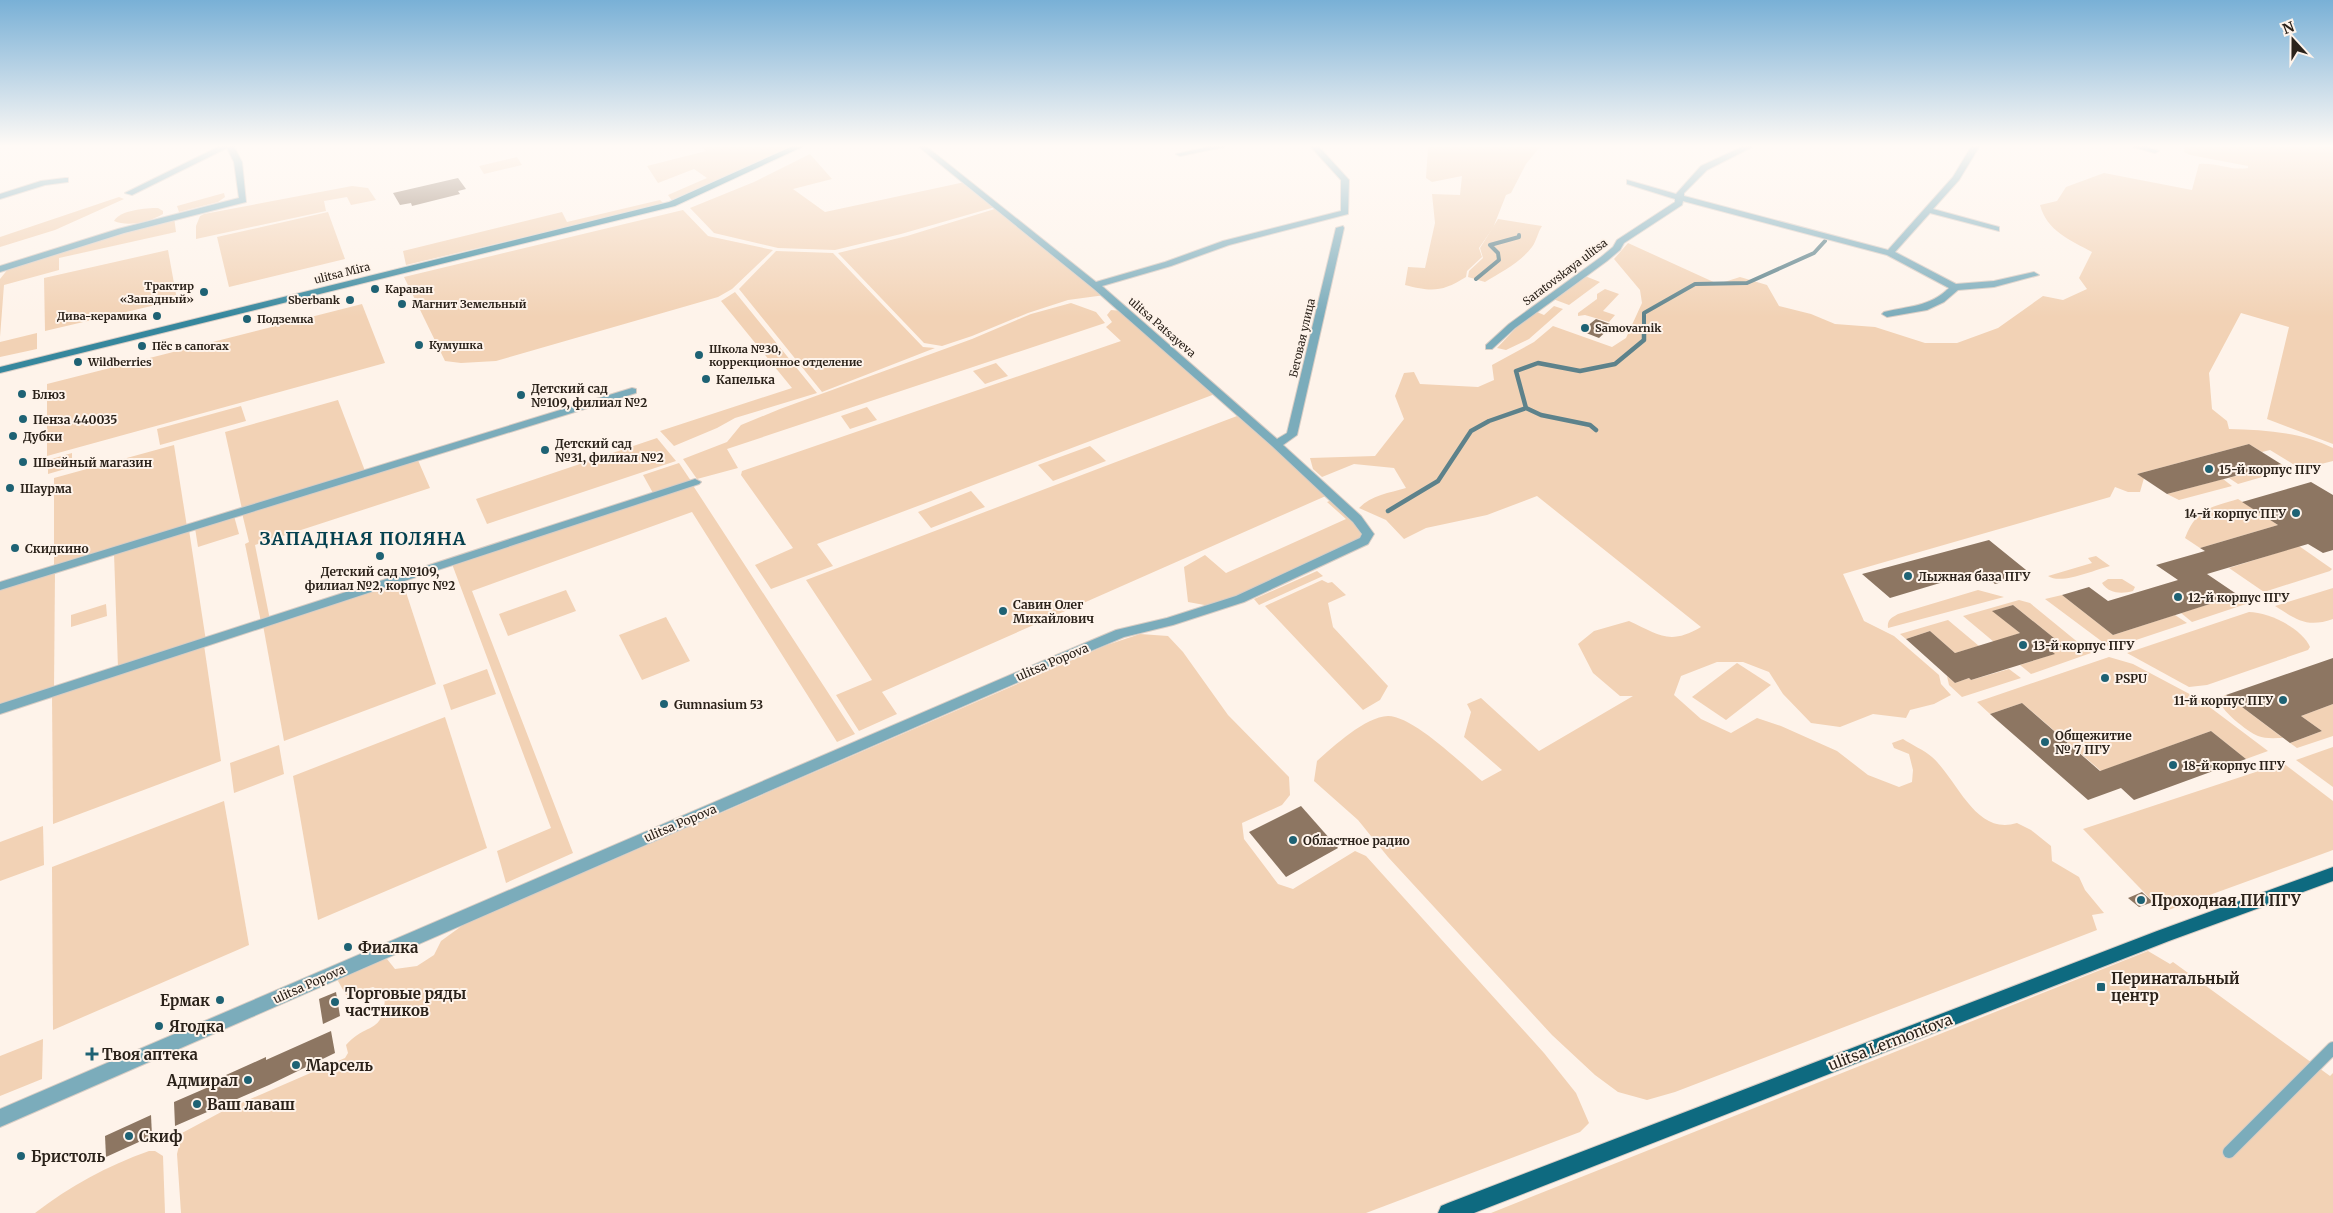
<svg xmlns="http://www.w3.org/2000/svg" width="2333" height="1213" font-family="Merriweather,serif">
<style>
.green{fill:#f2d2b5}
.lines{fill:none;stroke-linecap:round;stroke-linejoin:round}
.stream-far1{stroke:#5d828b;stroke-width:4}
.stream{stroke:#5d828b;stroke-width:4.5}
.building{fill:#8d7662}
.pedestrian-casing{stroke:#d8cdc5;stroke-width:14}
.minor-casing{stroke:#d8cdc5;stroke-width:2}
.secondary-casing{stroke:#d8cdc5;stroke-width:2}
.primary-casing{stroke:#d8cdc5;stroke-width:2}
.pedestrian{stroke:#7bacbb;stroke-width:12}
.minor{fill:#7bacbb;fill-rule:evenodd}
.secondary{fill:#36879d;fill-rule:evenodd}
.primary{fill:#0e6a80;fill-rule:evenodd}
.poi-dot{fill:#1e6274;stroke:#fef3ea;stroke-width:2}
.labels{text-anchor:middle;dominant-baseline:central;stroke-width:4;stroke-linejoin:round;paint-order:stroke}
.far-street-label{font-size:11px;fill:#2b221a;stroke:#fef3ea}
.far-poi-label{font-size:11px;font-weight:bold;fill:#2b221a;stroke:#fef3ea;text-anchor:start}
.poi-label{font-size:12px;font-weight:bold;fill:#2b221a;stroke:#fef3ea;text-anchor:start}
.street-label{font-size:12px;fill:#2b221a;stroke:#fef3ea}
.near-poi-label{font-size:15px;font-weight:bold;fill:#2b221a;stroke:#fef3ea;text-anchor:start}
.near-street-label{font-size:15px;fill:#2b221a;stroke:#fef3ea}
.district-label{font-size:18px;font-weight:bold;letter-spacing:1px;fill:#05414f;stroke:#fef3ea}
</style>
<rect width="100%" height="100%" fill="#fef3ea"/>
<!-- green -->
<g class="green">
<polygon points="701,147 791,147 673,202 668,195 707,178 694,169 658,183 647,166 706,151"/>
<path d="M1428,147H1540L1526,164L1511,193L1506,195L1493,228L1479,248L1482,257L1467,271L1466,277C1442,292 1432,292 1405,285L1408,267L1425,268L1435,223L1432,194L1460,195L1462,176L1432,182L1426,178Z"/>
<path d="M2185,147H2333V444L2267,419L2289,327L2241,313L2209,373L2212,409L2227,421L2229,429C2264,430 2301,432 2333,448V461L2301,469L2270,450L2262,452L2249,444L2137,474L2144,478L2140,492H2128L2115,487L2110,497L1843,574L1864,621L1894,636L1939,675L1941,684L1951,695L1934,704L1910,710L1906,718L1873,714L1840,727L1811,723L1783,694L1769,672L1743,662H1717L1681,676L1674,695L1701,719L1731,733L1757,718L1781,726L1837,751L1868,775L1899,787L1912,782L1913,770L1909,754L1894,748L1892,743L1903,739C1912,745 1924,750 1932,757C1958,780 1975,836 2017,823L2031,830L2051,846L2052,861L2079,877L2085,890L2104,913L2092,915L2097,930L1675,1092L1647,1100L1618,1092L1595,1075L1552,1035L1388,857L1358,820L1314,781L1317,761C1334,746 1365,717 1388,716C1413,716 1462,764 1482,781L1502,770L1464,737L1471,712L1467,704L1481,698L1539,751L1633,696H1620L1593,673L1578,644L1594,631L1629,621C1658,634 1669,646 1701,627L1537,496L1487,515L1426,528L1404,539L1386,520L1359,508C1372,495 1389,493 1406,488L1394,468L1354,464L1322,477L1313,469L1310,458L1375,456L1404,419L1395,396L1404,373L1414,372L1420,384L1478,387L1494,380L1492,365L1534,342L1553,326L1612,347L1626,338L1642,303L1640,290L1614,259L1628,243L1718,284L1740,277L1767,285L1779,306L1811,314L1835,324L1875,327L1925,343H1957L1998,328L2043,296L2063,300L2087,289L2079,278L2092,252C2070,240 2047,231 2040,205L2057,201L2066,187L2104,173L2192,190L2199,164C2215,162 2232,171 2248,168V166L2190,155L2184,152Z"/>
<polygon points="810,154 832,179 793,189 825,212 965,182 995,207 901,234 835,250 778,248 714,233 690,208 754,182"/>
<polygon points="517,157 522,165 484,174 479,166"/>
<polygon points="352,186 368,188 376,200 351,205 347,197 324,201 326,211 196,239 196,226 200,216 204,214"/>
<polygon points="224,193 225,197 218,202 179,212 177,206"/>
<polygon points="119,197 124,199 55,230 0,247 0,237"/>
<polygon points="660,200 664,204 406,265 403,251 562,212 567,222"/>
<path d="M158,208L163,211V214C150,222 128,227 114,221C120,210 146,208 158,208Z"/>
<polygon points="998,208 1105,295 1068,300 1028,313 972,336 942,346 924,343 838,253 907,236"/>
<polygon points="683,210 708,236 773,250 732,289 718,297 496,361 461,363 445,361 404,277"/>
<polygon points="328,212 345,259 229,287 217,237"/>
<polygon points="174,217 176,232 59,258 59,270 4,285 0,337 0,279 8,269"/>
<path d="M1498,219L1542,226C1538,232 1536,242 1532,247C1521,262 1500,273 1485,282L1468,277L1469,271L1483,258L1480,248Z"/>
<polygon points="168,250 177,300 45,331 44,278"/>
<polygon points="776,251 833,253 923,347 935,348 822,392 739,289"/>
<polygon points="1585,276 1600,282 1569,305 1553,299"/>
<polygon points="1605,289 1619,294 1603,311 1615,315 1609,322 1585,315 1578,316 1578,313 1597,299 1597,294"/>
<polygon points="735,292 817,393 735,418 717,428 674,446 660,431 792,388 721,301"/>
<polygon points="1071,303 1096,312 1105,323 727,449 738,468 697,479 683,459 727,442 741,425 780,409 972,339 1031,314"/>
<polygon points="362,304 385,363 47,456 47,384"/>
<polygon points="1554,306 1563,309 1529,339 1506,350 1497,348 1517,327 1537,312 1544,315"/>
<polygon points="1111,310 1123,311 1215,394 817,544 833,566 771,589 755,565 793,548 741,475 742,471 1121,341 1106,327 1112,322 1107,315"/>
<polygon points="37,333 37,349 0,357 0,342"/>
<polygon points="996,363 1008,376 985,384 973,371"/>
<polygon points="338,400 365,471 242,509 225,432"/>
<polygon points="241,406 246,421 160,445 157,429"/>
<polygon points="867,407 877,420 850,429 841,416"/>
<polygon points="1237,416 1328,495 882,692 897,714 859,731 836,695 872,680 806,580"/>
<polygon points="657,438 676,461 487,524 476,499"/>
<polygon points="174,445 187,527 54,567 54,478"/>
<polygon points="1090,446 1106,461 1053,481 1038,465"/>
<polygon points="72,453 72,467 48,474 48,460"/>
<polygon points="417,458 430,488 255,545 270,620 261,622 245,544 249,542 242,513"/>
<polygon points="679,463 691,481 653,493 643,475"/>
<polygon points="2281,464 2290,469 2238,484 2229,478"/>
<polygon points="2223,479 2232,486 2179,500 2167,494"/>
<polygon points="692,484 855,734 837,742 692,512 472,591 573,853 506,883 497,851 551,828 452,564"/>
<polygon points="971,491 985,507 931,528 918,512"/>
<polygon points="1334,499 1364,533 1361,539 1242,597 1210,606 1188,602 1184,567 1205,555 1226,573 1346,519 1327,502"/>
<path d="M2238,499L2278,525L2200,548L2185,538C2196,509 2211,507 2238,499Z"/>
<polygon points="234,516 239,534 198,547 195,528"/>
<polygon points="189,530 206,641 118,668 114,553"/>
<polygon points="2299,546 2332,569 2330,571 2264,592 2229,568"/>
<path d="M2096,556L2110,566C2094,570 2061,585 2048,576L2092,563L2088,558Z"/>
<polygon points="55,571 54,690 0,707 0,589"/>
<polygon points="1317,571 1323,576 1259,605 1254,599"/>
<path d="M2108,579H2122L2135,587L2133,591C2122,594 2109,594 2102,583Z"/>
<polygon points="402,580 436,684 284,741 263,625"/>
<polygon points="1322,580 1328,583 1332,582 1346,595 1328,603 1333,627 1388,686 1380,700 1363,710 1265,606"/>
<path d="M2333,588V619C2307,628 2297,620 2275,606Z"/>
<polygon points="566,590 576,611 508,636 499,614"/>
<path d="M1978,590L2004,597L1888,628C1887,620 1891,618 1898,614Z"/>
<polygon points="2062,595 2113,635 2175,615 2187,623 2118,646 2108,646 2045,599"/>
<polygon points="2238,595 2249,603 2192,622 2181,613"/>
<polygon points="2019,600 2030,603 2091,653 2031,674 2020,665 2054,654 2050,650 2064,646 2013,605 1993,611 2020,633 1994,642 1963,616"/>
<polygon points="106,604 107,616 71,627 71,615"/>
<path d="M2249,612C2268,612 2302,628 2310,647L2308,650L2207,685L2189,687L2127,653Z"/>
<polygon points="666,617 690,661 642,680 619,635"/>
<polygon points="1948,620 1979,646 1955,653 1930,631 1906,639 1900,634"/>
<path d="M1140,634L1168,636L1183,652L1228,715L1289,777L1290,795L1282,805L1242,823L1244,839L1278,884L1293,889L1355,851L1366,856L1544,1053L1576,1093L1589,1123L1580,1132L1366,1213H181L177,1154L182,1133L225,1110L345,1058L348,1053L346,1045C367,1021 385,1036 385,993L373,987L346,995L338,981C346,967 371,962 387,959L395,969L417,966L434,955L441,941L463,925L1107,645Z"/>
<polygon points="204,645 221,761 53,824 52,694"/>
<polygon points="2109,657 2133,664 2199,699 2268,751 2246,759 2211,731 2101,771 2022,703 1990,714 1977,702"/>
<polygon points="1737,663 1771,685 1726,720 1692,697"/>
<polygon points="487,669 496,694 451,710 443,685"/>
<polygon points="2009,669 2021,678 1962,697 1949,685 1947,676 1955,683 1969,678 1971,680"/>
<path d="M2226,695L2283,738C2275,738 2265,739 2258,736C2248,732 2218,709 2219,698Z"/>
<polygon points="2333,704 2333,736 2297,748 2290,743 2322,731 2301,716"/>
<polygon points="445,717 487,848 318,920 293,776"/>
<polygon points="279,745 284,774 234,793 230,763"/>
<polygon points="2333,747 2333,787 2296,760"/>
<polygon points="2283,763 2333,801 2333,850 2163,912 2083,829"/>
<polygon points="224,801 249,945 53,1030 52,867"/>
<polygon points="43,826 44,865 0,881 0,842"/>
<polygon points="2148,951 2170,964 2173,962 2330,1076 2333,1073 2333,1213 1491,1213"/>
<polygon points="43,1039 42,1079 0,1096 0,1056"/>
<path d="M149,1151H155L163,1156L165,1213H35C70,1186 107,1166 149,1151Z"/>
</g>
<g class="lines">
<!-- stream-far1 -->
<g class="stream-far1">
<polyline points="1476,279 1499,260 1498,253 1490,245 1519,237 1519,235"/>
<polyline points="1644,333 1644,313 1695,284 1747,283 1814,253 1825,241"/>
</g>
<!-- stream -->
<g class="stream">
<polyline points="1596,430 1590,425 1541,415 1526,408 1516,371 1538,363 1580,371 1615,364 1644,340 1644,331"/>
<polyline points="1388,511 1438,481 1471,431 1489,421 1526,408"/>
</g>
</g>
<!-- building -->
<g class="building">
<polygon points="458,178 466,189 458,191 460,194 412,206 411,203 400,205 393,193"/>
<polygon points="1596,319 1613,325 1599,338 1581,331"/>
<polygon points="2249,444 2281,464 2167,494 2137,474"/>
<polygon points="2311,482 2333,495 2333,550 2323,553 2308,544 2207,574 2238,595 2113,635 2062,595 2089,587 2108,601 2178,580 2156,565 2205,551 2200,548 2278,525 2242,502"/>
<polygon points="1989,540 2031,574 1995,584 1980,571 1890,598 1862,574"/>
<polygon points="2013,605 2064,646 2050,650 2055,654 1971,680 1969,678 1955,683 1906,639 1930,631 1955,653 2020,633 1992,611"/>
<polygon points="2333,658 2333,704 2301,716 2322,731 2290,743 2226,695"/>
<polygon points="2022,703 2100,771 2211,731 2246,759 2134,800 2121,788 2088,800 1990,714"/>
<polygon points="1301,806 1338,848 1286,877 1249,832"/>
<polygon points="2142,892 2153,902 2139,907 2128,898"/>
<polygon points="336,992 340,1016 323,1024 319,999"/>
<polygon points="331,1031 335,1053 269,1085 175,1126 174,1102 227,1079 226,1075 266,1057 266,1060"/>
<polygon points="151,1115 152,1136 106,1157 105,1136"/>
</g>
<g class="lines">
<defs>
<polyline id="pedestrian" points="2229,1152 2333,1048"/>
<g id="minor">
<polygon points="218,147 234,147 242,162 246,202 124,233 0,272 0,266 118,229 239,198 234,162 227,148 132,195 125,193"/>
<polygon points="919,147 927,147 1096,282 1165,262 1223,241 1341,211 1341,180 1311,147 1319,147 1349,180 1348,214 1229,245 1171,266 1102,286 1277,439 1287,433 1336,228 1343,226 1344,228 1297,435 1283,445 1361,516 1374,534 1368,544 1244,602 1173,625 1124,637 1062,663 0,1127 0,1109 1052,657 1116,630 1167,618 1236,596 1360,538 1362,534 1353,522 1272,446 1094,289"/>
<polygon points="1208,147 1224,147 1180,156 1176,154"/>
<path d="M1742,147H1752L1707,170L1684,193V196L1888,250L1953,177L1971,147H1979L1959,180L1933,209L1999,227V231L1930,213L1895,252L1956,284L1994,281L2034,272L2039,275L1994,287L1958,290L1944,302L1927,310L1887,317L1882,314L1884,312C1908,306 1930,307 1949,288L1887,255L1683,201L1682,205L1624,243L1620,250L1607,261L1515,328L1492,349H1486V345L1509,324L1601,257L1613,247L1617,240L1675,202V199L1627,184V180L1676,194L1701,166Z"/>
<polygon points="2133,147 2146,147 2159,151 2155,153"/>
<polygon points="65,178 68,178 68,182 45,185 0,199 0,194 41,181"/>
<polygon points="632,388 636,389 636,393 0,590 0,582"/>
<polygon points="695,479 701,482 699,484 0,714 0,704"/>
</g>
<polygon id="secondary" points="791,147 802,147 675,206 0,373 0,367 669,202"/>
<polygon id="primary" points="2333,867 2333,881 2169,941 1474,1213 1438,1213 1441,1206 1448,1203 2157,931"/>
</defs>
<!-- pedestrian casing -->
<use href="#pedestrian" class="pedestrian-casing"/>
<!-- minor casing -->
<use href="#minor" class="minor-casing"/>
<!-- secondary casing -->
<use href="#secondary" class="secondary-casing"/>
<!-- primary casing -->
<use href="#primary" class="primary-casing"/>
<!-- pedestrian -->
<use href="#pedestrian" class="pedestrian"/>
<!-- minor -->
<use href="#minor" class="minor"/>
<!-- secondary -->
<use href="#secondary" class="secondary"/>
<!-- primary -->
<use href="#primary" class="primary"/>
</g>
<!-- sky -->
<linearGradient id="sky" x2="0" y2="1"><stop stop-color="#79b0d6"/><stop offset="0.46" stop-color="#fffaf6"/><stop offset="1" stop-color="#fffaf6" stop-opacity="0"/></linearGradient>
<rect width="2333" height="317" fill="url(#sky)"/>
<!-- markers -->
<g class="poi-dot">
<circle cx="375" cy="289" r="5"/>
<circle cx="204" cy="292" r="5"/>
<circle cx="350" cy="300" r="5"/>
<circle cx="402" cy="304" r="5"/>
<circle cx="157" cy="316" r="5"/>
<circle cx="247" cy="319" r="5"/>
<circle cx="1585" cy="328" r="5"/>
<circle cx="419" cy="345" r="5"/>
<circle cx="142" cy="346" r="5"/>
<circle cx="699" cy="355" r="5"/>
<circle cx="78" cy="362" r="5"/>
<circle cx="706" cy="379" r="5"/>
<circle cx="22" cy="394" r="5"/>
<circle cx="521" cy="395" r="5"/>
<circle cx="23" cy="419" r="5"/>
<circle cx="13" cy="436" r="5"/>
<circle cx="545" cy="450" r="5"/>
<circle cx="23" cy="462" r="5"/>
<circle cx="2209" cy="469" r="5"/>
<circle cx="10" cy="488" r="5"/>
<circle cx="2296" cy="513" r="5"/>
<circle cx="15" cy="548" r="5"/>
<circle cx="380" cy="556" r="5"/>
<circle cx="1908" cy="576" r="5"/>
<circle cx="2178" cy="597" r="5"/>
<circle cx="1003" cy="611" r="5"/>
<circle cx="2023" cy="645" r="5"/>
<circle cx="2105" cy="678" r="5"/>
<circle cx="2283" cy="700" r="5"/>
<circle cx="664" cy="704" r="5"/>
<circle cx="2045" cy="742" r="5"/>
<circle cx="2173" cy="765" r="5"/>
<circle cx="1293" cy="840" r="5"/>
<circle cx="2141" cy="900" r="5"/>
<circle cx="348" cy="947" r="5"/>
<rect x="2096" y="982" width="10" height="10" rx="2.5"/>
<circle cx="220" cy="1000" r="5"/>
<circle cx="335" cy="1002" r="5"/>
<circle cx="159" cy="1026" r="5"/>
<path d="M89.5 1046.5h5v5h5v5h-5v5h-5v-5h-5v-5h5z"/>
<circle cx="296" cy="1065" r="5"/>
<circle cx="248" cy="1080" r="5"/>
<circle cx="197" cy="1104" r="5"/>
<circle cx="129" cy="1136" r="5"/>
<circle cx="21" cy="1156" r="5"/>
</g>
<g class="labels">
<!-- far-street labels -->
<g class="far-street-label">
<text transform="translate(1565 272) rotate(-37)">Saratovskaya ulitsa</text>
<text transform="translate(342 273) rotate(-14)">ulitsa Mira</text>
<text transform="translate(1162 327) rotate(41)">ulitsa Patsayeva</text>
<text transform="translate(1302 338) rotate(-77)">Беговая улица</text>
</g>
<!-- far-poi labels -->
<g class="far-poi-label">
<text x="194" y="286" text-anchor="end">Трактир<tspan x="194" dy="13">«Западный»</tspan></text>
<text x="385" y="289">Караван</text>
<text x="340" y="300" text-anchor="end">Sberbank</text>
<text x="412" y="304">Магнит Земельный</text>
<text x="147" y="316" text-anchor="end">Дива-керамика</text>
<text x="257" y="319">Подземка</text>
<text x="1595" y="328">Samovarnik</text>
<text x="429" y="345">Кумушка</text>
<text x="152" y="346">Пёс в сапогах</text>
<text x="709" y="349">Школа №30,<tspan x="709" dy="13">коррекционное отделение</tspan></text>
<text x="88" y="362">Wildberries</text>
</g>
<!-- poi labels -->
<g class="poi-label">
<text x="716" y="379">Капелька</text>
<text x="531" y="388">Детский сад<tspan x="531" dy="14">№109, филиал №2</tspan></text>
<text x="32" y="394">Блюз</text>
<text x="33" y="419">Пенза 440035</text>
<text x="23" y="436">Дубки</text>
<text x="555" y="443">Детский сад<tspan x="555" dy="14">№31, филиал №2</tspan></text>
<text x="33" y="462">Швейный магазин</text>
<text x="2219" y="469">15-й корпус ПГУ</text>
<text x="20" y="488">Шаурма</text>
<text x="2286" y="513" text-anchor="end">14-й корпус ПГУ</text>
<text x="25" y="548">Скидкино</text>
<text x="380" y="571" text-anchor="middle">Детский сад №109,<tspan x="380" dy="14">филиал №2, корпус №2</tspan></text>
<text x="1918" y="576">Лыжная база ПГУ</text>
<text x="2188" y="597">12-й корпус ПГУ</text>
<text x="1013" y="604">Савин Олег<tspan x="1013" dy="14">Михайлович</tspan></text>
<text x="2033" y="645">13-й корпус ПГУ</text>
<text x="2115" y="678">PSPU</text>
<text x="2273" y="700" text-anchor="end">11-й корпус ПГУ</text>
<text x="674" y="704">Gumnasium 53</text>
<text x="2055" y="735">Общежитие<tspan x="2055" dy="14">№ 7 ПГУ</tspan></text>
<text x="2183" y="765">18-й корпус ПГУ</text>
<text x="1303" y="840">Областное радио</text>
</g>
<!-- street labels -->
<g class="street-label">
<text transform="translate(1052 662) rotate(-23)">ulitsa Popova</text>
<text transform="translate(680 823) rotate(-23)">ulitsa Popova</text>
<text transform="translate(309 984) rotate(-24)">ulitsa Popova</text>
</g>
<!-- near-poi labels -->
<g class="near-poi-label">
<text x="2151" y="900">Проходная ПИ ПГУ</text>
<text x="358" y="947">Фиалка</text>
<text x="2111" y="978">Перинатальный<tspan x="2111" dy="17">центр</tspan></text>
<text x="345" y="993">Торговые ряды<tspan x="345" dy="17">частников</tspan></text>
<text x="210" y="1000" text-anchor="end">Ермак</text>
<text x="169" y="1026">Ягодка</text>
<text x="102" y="1054">Твоя аптека</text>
<text x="306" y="1065">Марсель</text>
<text x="238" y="1080" text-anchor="end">Адмирал</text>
<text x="207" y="1104">Ваш лаваш</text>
<text x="139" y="1136">Скиф</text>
<text x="31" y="1156">Бристоль</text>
</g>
<!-- near-street labels -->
<g class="near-street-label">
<text transform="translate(1890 1042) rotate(-21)">ulitsa Lermontova</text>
</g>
<!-- district labels -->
<g class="district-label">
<text x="363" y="538">ЗАПАДНАЯ ПОЛЯНА</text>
</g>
</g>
<!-- north arrow -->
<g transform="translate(2293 40) rotate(339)" stroke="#fef3ea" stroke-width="4" paint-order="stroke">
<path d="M0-4L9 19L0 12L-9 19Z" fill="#2b221a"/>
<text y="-8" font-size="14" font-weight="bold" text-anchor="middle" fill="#2b221a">N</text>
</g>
</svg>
